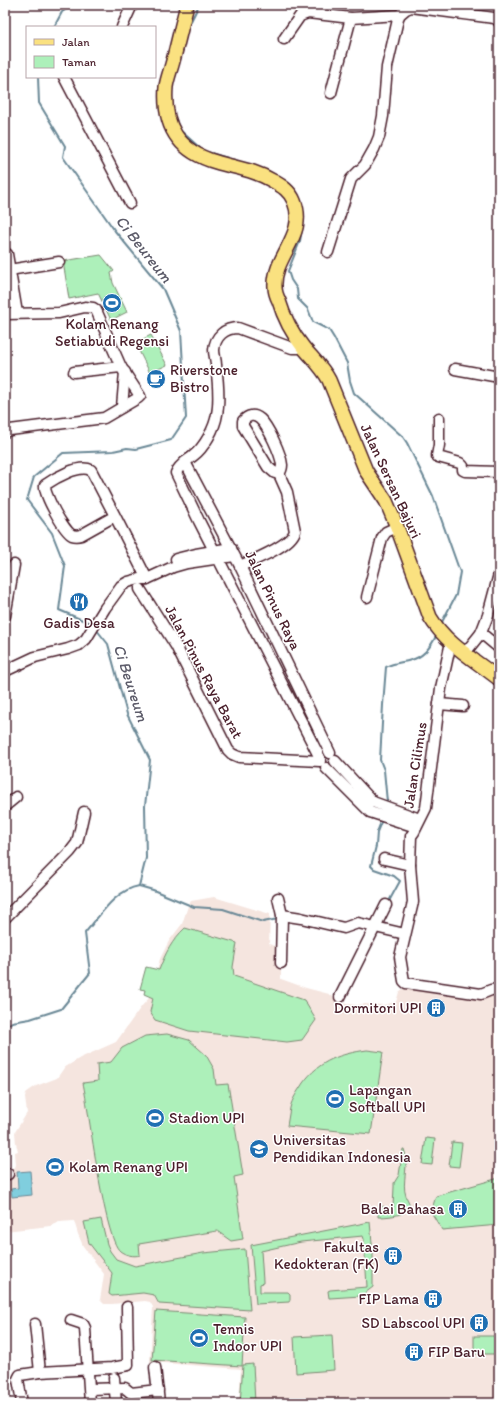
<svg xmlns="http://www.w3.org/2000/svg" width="504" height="1408" font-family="Itim,sans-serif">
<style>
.built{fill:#f5e5df}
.green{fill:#adf0ba;stroke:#7c8872}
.water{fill:#80cede;stroke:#6a8896}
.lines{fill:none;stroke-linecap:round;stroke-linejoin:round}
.stream{stroke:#6a8896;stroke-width:2}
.minor-casing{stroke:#4a1f2b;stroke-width:13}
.major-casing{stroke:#4a1f2b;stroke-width:16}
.minor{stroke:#fff;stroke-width:10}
.major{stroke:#fae180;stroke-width:13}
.labels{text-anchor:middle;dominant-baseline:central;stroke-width:3;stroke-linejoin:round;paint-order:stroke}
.poi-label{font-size:15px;fill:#4a1f2b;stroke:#fff;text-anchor:start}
.street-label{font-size:15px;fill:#4a1f2b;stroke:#fff}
.water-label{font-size:16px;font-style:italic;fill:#5d5c6a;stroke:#fff}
</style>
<rect width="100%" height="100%" fill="#fff"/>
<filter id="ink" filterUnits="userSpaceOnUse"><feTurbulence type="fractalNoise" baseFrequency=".025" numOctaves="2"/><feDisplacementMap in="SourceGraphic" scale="8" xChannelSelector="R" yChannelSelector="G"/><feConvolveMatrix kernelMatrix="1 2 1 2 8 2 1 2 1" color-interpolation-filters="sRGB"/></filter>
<g filter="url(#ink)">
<!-- built -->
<polygon class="built" points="214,897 270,914 269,944 281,948 281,979 306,988 329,994 341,1003 356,1005 365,1004 383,1005 396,1002 399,992 404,988 499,989 499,1401 487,1403 239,1403 241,1369 150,1362 153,1307 150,1302 145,1301 112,1304 104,1304 100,1300 104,1274 83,1246 78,1234 74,1221 59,1222 50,1226 5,1231 5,1200 9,1199 9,1182 16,1165 15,1152 18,1151 16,1144 15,1132 27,1113 25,1098 26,1093 30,1090 36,1086 57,1078 64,1068 80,1058 116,1042 141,1007 150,997 160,959 169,941 182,924 188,906 191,901"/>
<!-- green -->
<g class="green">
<polygon points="101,255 114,271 111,273 113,283 127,312 111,320 98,293 69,299 63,261"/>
<polygon points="151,335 167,365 150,373 135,343"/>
<path d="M185,928L237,943L233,967L234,976L304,1000L316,1020L302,1040L287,1042L189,1031L155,1020L150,1012L153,998L144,994L145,990L140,989L146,967L159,970C165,954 172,940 185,928Z"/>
<path d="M167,1034L189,1040L206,1055L214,1069L216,1085L228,1084L243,1175L234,1177L243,1239L231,1241L217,1231L139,1244L140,1255C134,1257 125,1255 120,1251C104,1238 89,1110 83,1083L98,1081L97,1064L111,1062L122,1048L145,1036Z"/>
<path d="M367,1050L383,1052L371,1134L287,1126C288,1120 289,1114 290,1108C292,1099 298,1091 303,1083C320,1060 340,1054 367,1050Z"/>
<polygon points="426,1138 435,1139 432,1165 422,1164"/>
<polygon points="452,1142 462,1143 459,1167 449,1166"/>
<path d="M403,1149H404C410,1163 401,1183 406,1196C407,1200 412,1205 408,1210C402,1216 385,1217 378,1217V1211L381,1206L385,1207L387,1209L393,1207L394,1187V1183L399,1175Z"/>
<polygon points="499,1178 499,1225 442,1230 431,1212 436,1196"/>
<polygon points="101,1219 107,1244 110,1251 116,1259 135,1266 203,1253 245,1249 250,1310 159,1304 154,1295 143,1293 112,1296 109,1294 112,1273 89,1243 84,1222"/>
<polygon points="370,1222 373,1253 373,1287 361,1296 330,1298 329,1298 328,1291 330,1290 367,1287 364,1239 363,1236 301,1242 261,1251 263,1281 263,1283 260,1284 260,1292 288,1292 290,1294 290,1300 289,1302 256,1304 251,1245"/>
<polygon points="156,1311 245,1317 242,1366 152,1360"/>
<polygon points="332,1335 334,1370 296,1373 294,1337"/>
<rect x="474" y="1336" width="25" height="18"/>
<polygon points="253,1364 255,1403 240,1403 243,1365"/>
</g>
<!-- water -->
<polygon class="water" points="30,1171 32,1195 12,1197 11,1189 18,1188 17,1172"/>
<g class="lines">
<!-- stream -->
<g class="stream">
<polyline points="54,27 62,12 73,5"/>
<polyline points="188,27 199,5"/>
<polyline points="38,77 39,103 65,146 63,157 115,231 163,289 181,331 186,418 171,440 136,449 127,448 113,451 63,453 34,477 27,500 52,533 65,566 59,610 92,624"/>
<polyline points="176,120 180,130 200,148"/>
<polyline points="204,151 238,161"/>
<polyline points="303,223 300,241 288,271 291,280 297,289 298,299 308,309 313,322 329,330 334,338 347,363 350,381 354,393 403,437 407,443 433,496 460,572 456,595 441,624"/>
<path d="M387,802L384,770L380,760L383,705L386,667C395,662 402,663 411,660C424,657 432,645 437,634"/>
<polyline points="381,822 377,832 376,846 371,866 374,869 394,876 400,881 388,903"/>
<polyline points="139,886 153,890 194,907 223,909 263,922 278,919"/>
<path d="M5,1027L12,1022L30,1019L61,1009L90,973L85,933C100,916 115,890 139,886L146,858L145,806L150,760L127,714L108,644L96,629"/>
</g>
<defs>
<g id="minor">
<polyline points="122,27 132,5"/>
<polyline points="284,39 300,16 308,13 351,18 399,15 406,9 411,7 494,18 498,20 499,22"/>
<polyline points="64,77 130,203"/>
<polyline points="331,93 351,18"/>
<polyline points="328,252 351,179 365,165 374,149 379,137 383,116 387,67 399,15"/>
<polyline points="7,254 17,313"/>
<polyline points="9,270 59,262"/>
<polyline points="5,314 59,313 85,307 93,308 96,310 121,367 140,396 138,398 104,418 10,430 5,432"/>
<path d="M303,346L298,348H292L238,328C225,328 215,336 214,350C214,355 216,360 216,365C218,381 220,399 217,414C215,428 204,448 193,456C187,461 179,465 176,473L199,521L320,758"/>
<polyline points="455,369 499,377"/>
<polyline points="74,372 121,367"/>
<polyline points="122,407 125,372"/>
<polyline points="439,418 439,445 437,456 438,457 460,463 463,466 463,470 465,471 499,472"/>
<polyline points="185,462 240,566 330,753"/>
<path d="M115,516L81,535C78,536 75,536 72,535C64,531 43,493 45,485C55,478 79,464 91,470L115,516L147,579"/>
<polyline points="176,559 196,554 231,548"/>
<path d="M240,566C253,560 291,546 295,531L287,492L279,474L275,473L268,467L243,426V421C248,415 254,414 260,419C268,426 281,454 282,465C282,468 281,471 279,474"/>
<polyline points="140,589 176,646 228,750 232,754 239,757 320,761"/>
<polyline points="367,597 382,538 386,532 397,527"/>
<polyline points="5,616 14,565"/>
<polyline points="481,633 499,648"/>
<polyline points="451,642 441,688 426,808 414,832 411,836 410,865 413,902 400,957 404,981 406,983 481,994 491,990 499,989"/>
<polyline points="465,653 481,633 488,615 499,574"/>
<polyline points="5,671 35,657 68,649 79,645 86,639 105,608 121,586 128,582 139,579 147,579 173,567 187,563 234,556"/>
<polyline points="439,704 463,706"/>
<polyline points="326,768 370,812 413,826 417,818 373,802 335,761"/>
<polyline points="5,806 16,797"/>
<polyline points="384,859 410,865"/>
<polyline points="278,898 282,915 281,963"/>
<polyline points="282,915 301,918 344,928 358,923 405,934"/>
<polyline points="5,918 70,852 77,843 84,812"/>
<polyline points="340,997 386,905"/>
<polyline points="5,1175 8,1174"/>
<polyline points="71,1320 83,1324 85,1328 90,1403"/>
<polyline points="35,1324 40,1372"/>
<polyline points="155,1367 159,1403"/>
<polyline points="114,1378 116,1403"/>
<polyline points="90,1389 125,1388 131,1393 158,1390"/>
<polyline points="22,1403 18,1379 20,1375 40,1372 112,1368 128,1365 127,1307"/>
</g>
<path id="major" d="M187,5C182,24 178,42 173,61C171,69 167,79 166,87C163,126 178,151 216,162C236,168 255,170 273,181C282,186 290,191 294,201C308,235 273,256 275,287C275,292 277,297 279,301C284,318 292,333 303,347C312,358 322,367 329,380L366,471L386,501L397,527L430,617C446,644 475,660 499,679"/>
</defs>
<!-- minor casing -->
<use href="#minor" class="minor-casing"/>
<!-- major casing -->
<use href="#major" class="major-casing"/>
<!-- minor -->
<use href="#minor" class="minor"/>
<!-- major -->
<use href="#major" class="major"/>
</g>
</g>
<!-- icons -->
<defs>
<symbol id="stadium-disc" viewBox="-11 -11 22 22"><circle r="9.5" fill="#1f6fb2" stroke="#fff"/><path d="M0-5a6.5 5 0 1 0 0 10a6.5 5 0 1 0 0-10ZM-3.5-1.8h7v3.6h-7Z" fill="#fff"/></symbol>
<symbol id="cafe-disc" viewBox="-11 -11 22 22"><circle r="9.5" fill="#1f6fb2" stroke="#fff"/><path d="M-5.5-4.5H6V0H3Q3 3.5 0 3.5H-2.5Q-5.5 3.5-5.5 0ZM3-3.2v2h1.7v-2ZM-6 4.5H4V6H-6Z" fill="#fff"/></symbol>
<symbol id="restaurant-disc" viewBox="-11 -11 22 22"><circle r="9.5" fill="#1f6fb2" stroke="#fff"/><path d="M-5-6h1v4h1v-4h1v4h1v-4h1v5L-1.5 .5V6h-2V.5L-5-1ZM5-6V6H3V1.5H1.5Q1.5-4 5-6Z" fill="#fff"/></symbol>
<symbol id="building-disc" viewBox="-11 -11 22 22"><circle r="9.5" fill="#1f6fb2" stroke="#fff"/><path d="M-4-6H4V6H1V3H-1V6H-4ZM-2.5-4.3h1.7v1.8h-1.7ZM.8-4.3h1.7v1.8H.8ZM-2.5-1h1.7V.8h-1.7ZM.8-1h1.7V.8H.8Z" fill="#fff"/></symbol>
<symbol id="university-disc" viewBox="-11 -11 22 22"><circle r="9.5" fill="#1f6fb2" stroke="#fff"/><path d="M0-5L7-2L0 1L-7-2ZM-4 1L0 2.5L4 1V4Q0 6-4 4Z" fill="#fff"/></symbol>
</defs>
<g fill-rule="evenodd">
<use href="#stadium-disc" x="101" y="292" width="22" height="22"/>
<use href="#cafe-disc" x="145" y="368" width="22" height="22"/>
<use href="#restaurant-disc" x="68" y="591" width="22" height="22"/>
<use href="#building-disc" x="425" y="997" width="22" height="22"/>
<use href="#stadium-disc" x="324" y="1088" width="22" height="22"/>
<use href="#stadium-disc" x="144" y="1107" width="22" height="22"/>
<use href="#university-disc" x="248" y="1138" width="22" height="22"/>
<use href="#stadium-disc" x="44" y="1156" width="22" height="22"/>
<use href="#building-disc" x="447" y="1198" width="22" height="22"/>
<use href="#building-disc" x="382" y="1245" width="22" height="22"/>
<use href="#building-disc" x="422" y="1288" width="22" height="22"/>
<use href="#building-disc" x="468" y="1312" width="22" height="22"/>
<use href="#stadium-disc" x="188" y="1327" width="22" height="22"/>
<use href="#building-disc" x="403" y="1341" width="22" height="22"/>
</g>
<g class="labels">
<!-- poi labels -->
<g class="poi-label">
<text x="112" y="324" text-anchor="middle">Kolam Renang<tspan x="112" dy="17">Setiabudi Regensi</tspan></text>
<text x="170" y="370">Riverstone<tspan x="170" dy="17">Bistro</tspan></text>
<text x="79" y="623" text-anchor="middle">Gadis Desa</text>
<text x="422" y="1008" text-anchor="end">Dormitori UPI</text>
<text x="349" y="1090">Lapangan<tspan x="349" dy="17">Softball UPI</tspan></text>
<text x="169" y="1118">Stadion UPI</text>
<text x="273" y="1140">Universitas<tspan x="273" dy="17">Pendidikan Indonesia</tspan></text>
<text x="69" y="1167">Kolam Renang UPI</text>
<text x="444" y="1209" text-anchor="end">Balai Bahasa</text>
<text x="379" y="1247" text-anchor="end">Fakultas<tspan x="379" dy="17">Kedokteran (FK)</tspan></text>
<text x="419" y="1299" text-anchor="end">FIP Lama</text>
<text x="465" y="1323" text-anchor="end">SD Labscool UPI</text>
<text x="213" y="1329">Tennis<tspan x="213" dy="17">Indoor UPI</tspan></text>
<text x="428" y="1352">FIP Baru</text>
</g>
<!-- street labels -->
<g class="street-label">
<text transform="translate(391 481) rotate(65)">Jalan Sersan Bajuri</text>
<text transform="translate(273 600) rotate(64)">Jalan Pinus Raya</text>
<text transform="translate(204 672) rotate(62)">Jalan Pinus Raya Barat</text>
<text transform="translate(415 765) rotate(-81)">Jalan Cilimus</text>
</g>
<!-- water labels -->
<g class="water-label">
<text transform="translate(144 249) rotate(52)">Ci Beureum</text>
<text transform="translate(131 683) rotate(72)">Ci Beureum</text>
</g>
</g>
<!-- margin -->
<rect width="504" height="1408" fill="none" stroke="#fff" stroke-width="20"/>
<rect x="10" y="10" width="484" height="1388" fill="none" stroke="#4a1f2b" stroke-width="1.5" filter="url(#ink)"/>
<!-- legend -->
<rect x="26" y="26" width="130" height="52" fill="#ffffff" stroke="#b7a5aa"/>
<rect x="34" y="39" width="20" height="6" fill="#fae180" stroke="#b7a5aa"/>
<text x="62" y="46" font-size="12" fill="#4a1f2b">Jalan</text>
<rect x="34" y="56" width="20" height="12" fill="#adf0ba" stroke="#b7a5aa"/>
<text x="62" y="66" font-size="12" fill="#4a1f2b">Taman</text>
</svg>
